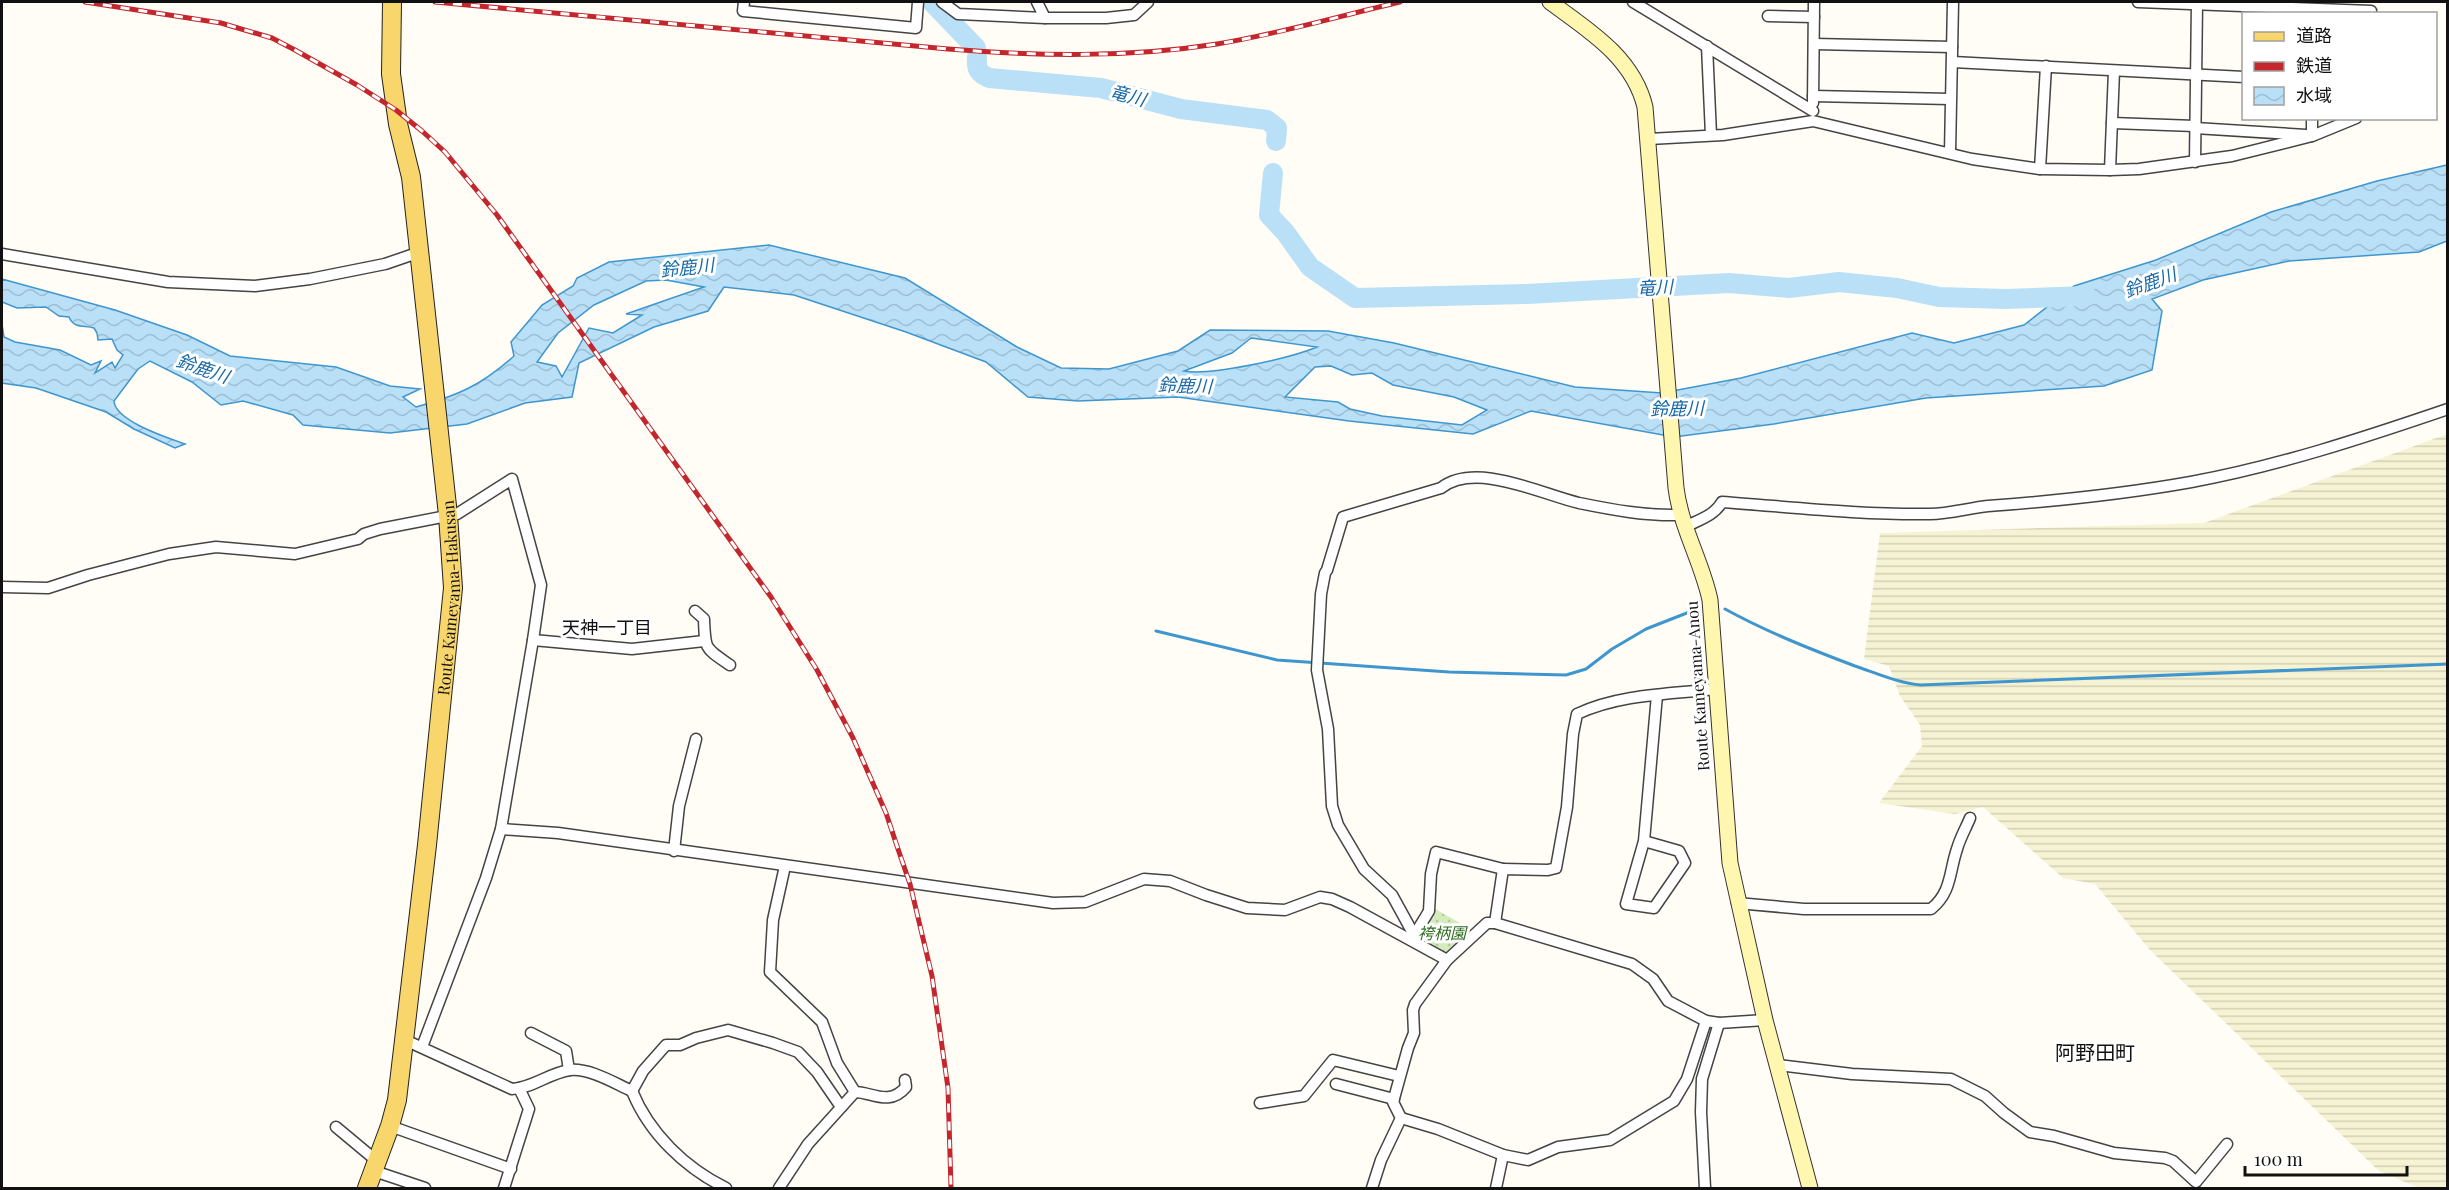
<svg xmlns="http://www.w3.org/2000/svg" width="2449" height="1190" font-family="'Playfair Display','Noto Sans JP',serif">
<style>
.farmland{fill:url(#farmland-rules)}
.park{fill:url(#park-dots)}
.water{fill:url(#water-waves);stroke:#3f96cf;stroke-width:1.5;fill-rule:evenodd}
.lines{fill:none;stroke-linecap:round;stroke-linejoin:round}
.stream{stroke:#3f96cf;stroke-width:3}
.river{stroke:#b9e0f7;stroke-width:20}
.street-casing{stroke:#444;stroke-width:13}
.secondary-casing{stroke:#333;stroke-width:17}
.primary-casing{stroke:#222;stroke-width:20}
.street{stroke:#fff;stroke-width:10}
.secondary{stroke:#fff6b0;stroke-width:15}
.primary{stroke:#f9d66b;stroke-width:18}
.rail-casing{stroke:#c4262e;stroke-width:5}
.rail{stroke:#fff;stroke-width:3;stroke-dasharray:9;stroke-linecap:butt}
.labels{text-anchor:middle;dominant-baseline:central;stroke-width:6;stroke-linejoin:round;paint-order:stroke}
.street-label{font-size:16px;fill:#111;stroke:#fff}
.park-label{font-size:16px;font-style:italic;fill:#2f6b1f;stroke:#fff}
.water-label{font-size:18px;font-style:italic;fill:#1768a6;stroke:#fff}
.neighbourhood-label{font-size:18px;fill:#111;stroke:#fff}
.quarter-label{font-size:20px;fill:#111;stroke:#fff}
</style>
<defs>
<pattern id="farmland-rules" width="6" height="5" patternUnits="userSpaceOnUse" patternTransform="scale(1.5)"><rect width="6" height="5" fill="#f6f3d4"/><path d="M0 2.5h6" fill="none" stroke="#d2cfb5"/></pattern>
<pattern id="park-dots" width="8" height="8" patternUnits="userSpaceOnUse" patternTransform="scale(1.5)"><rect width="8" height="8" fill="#d5ebbd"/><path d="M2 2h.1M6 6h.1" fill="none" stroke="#b6c8a1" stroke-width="1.8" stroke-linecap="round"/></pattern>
<pattern id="water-waves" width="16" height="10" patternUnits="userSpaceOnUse" patternTransform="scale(1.5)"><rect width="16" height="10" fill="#b9e0f7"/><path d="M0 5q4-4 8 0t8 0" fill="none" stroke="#9ebfd3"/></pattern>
</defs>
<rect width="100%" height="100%" fill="#fffdf5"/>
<!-- farmland -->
<polygon class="farmland" points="2447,434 2448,1188 2419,1188 2379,1171 2150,950 2095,884 2063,878 1983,807 1955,814 1879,803 1922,746 1920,725 1900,696 1889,666 1864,659 1880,533 2204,523"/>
<!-- park -->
<polygon class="park" points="1435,909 1473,930 1451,952 1445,953 1426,942 1419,935"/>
<!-- water -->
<path class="water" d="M2447,165V241L2419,252L2289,261L2203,280L2152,299L2162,311L2152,370L2104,386L1926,398L1774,424L1674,437L1531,411L1473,434L1349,421L1178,397L1078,401L1028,397L986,362L906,332L794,295L724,287L708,311L654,327L579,363L572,397L525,403L467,424L390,433L303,425L293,415L243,401L221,405L192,382L150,361L138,369L114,401C115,421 168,438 185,444L175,448L134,429L106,412L36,388L2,383V324L4,337L15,342L60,350L91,365L101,361L95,373L112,362L115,368L123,355L117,350L112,339L98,340L97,333L94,328C84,325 74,329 69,317L59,316L46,307L17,308L2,302V279L115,310L187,335L230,356L336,367L390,386L420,389L403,397L416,407C457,396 482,385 514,356L511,342L542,305L573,286L577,278L609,262L769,245L905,278L1017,347L1061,368L1109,369L1178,351L1210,330L1328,331L1394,343L1575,387L1662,393L1741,378L1912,333L1954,343L2024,325L2074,286L2156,260L2271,212L2377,181ZM666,280L704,287L626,314L642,315L613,333L589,328L562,377L556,366L537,362L558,333L594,305L646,281ZM1251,338L1317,347C1291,358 1210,376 1184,371L1232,353ZM1331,366L1352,375L1372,373L1393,385L1454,397L1487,410L1462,425L1382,416L1350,409L1338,402L1285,397L1315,367Z"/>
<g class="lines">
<!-- stream -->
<g class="stream">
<path d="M1725,609C1767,632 1810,649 1855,666C1876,673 1898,683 1921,685L2448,664"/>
<polyline points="1156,631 1277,660 1449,672 1566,675 1586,669 1612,649 1646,629 1697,609"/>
</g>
<!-- river -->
<g class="river">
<polyline points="932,2 976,48"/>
<path d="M977,57C976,69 978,73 989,78L1101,88L1181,109L1267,120L1277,128L1276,141"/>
<polyline points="1273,173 1269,215 1285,232 1310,267 1355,298 1527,294 1729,283 1789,288 1839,282 1897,288 1939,297 2006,299 2087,296"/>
</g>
<defs>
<g id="street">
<polyline points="744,2 743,11 916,28 918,2"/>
<polyline points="942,2 958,14 1045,18 1037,2"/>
<polyline points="1633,2 1813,111"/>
<polyline points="2138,2 2371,11"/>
<polyline points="1768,16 1814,17"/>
<polyline points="1045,18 1106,18 1134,15 1148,2"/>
<polyline points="1814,44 1952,47"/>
<polyline points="1707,46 1711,135"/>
<polyline points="1953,62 2244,77"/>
<polyline points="1813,96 1950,99"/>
<polyline points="1813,103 1814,2"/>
<polyline points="2112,123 2195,126"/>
<polyline points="2195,128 2306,135"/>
<polyline points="2312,136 2312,118"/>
<polyline points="1649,139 1723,135 1813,121 1972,159 2040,169 2110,170 2139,169 2232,156 2312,136 2356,118"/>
<polyline points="1950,153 1953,2"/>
<polyline points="2195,162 2197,2"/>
<polyline points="2040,169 2046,66"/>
<polyline points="2110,170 2114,71"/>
<polyline points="2,254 168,282 255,286 310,279 385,264 420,252"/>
<path d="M1685,527C1698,520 1714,516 1722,502C1791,507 1861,515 1930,514C1949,514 1969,508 1988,506C2056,501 2124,494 2191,482C2278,466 2363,438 2448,409"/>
<polyline points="2,587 48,588 88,575 169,554 216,547 295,554 358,539 364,534 380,529 457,514 512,479 541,585 533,640 501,829 486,878 422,1047"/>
<path d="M695,611L704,619C705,650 705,648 730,665"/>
<polyline points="533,640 632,649 704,641"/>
<polyline points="501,829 558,833 1053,903 1085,902 1144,879 1170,881 1206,895 1247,908 1285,910 1320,897 1332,899 1350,907 1447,960"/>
<polyline points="1644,841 1679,851 1685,863 1654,908 1626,904 1644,841 1657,695"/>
<polyline points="674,851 679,806 696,739"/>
<path d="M1737,903L1804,909H1931C1952,892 1949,872 1957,849C1960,838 1966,828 1970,818"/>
<path d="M1495,923L1503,869L1548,870L1556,868L1567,807L1573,734L1577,714C1619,694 1670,694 1716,689"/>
<path d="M1414,935L1392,895L1364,869L1338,825L1332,806L1328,729L1317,670L1321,594L1325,573L1327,570L1343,517L1441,488C1476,461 1541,494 1579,503C1613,510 1646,516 1680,515"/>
<polyline points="1412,939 1429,911 1431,874 1436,852 1503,869"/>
<polyline points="531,1033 566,1051 569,1070"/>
<path d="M405,1040L512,1089C533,1088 549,1073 570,1070C590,1068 614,1083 632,1091C649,1133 685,1168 726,1188"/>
<polyline points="1778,1065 1852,1074 1951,1079 1985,1096 2004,1113 2030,1132 2054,1136 2114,1153 2165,1158 2173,1161 2196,1182 2227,1144"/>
<polyline points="1336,1084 1394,1099"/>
<polyline points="632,1091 643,1071 666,1045 680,1045 696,1038 728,1030 773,1043 798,1052 817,1072 841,1107"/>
<path d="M855,1092C872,1092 889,1107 906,1087L905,1080"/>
<polyline points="1260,1103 1304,1096 1333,1060 1399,1076"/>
<polyline points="1401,1118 1438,1129 1503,1155 1528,1160 1558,1147 1610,1140 1674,1101 1687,1079 1706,1021"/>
<polyline points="390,1126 511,1169"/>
<polyline points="336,1127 378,1162"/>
<polyline points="374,1171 425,1188"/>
<polyline points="504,1188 529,1109 519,1088"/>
<polyline points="779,1188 808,1144 855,1092 837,1063 822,1022 770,972 773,920 785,866"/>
<polyline points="1372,1188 1381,1160 1401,1118 1393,1102 1408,1048 1414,1033 1413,1010 1415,1004 1447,960 1487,923 1495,923 1632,964 1653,979 1668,1001 1706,1021 1719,1023 1765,1020"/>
<polyline points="1496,1188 1503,1155"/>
<polyline points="1705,1188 1701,1112 1702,1079 1719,1023"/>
</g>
<path id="secondary" d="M1550,2C1588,30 1633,57 1645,107L1676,488C1681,528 1702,562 1710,600L1730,863L1765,1020L1810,1188"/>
<g id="primary">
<path id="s1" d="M367,1188L390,1126L397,1100L427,845L453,588L448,515L411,177L398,124L391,74L392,2"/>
</g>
</defs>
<!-- street casing -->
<use href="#street" class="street-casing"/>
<!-- secondary casing -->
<use href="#secondary" class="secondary-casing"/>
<!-- primary casing -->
<use href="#primary" class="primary-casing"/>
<!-- street -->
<use href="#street" class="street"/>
<!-- secondary -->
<use href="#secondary" class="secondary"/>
<!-- primary -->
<use href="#primary" class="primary"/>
<defs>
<g id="rail">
<polyline points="85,2 221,23 272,38 295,50 357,85 396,110 422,131 445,152 497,215 771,597 817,670 853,738 886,813 898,849 910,884 932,976 948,1088 951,1188"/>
<path d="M435,2L948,49C1037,56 1128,58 1217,44C1279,34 1339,16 1400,2"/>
</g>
</defs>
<!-- rail casing -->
<use href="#rail" class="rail-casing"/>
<!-- rail -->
<use href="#rail" class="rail"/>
</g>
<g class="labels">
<!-- street labels -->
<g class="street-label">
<text stroke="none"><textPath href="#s1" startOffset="598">Route Kameyama-Hakusan</textPath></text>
<text transform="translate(1697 686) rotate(-94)">Route Kameyama-Anou</text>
</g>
<!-- park labels -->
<g class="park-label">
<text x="1442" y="932">袴柄園</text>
</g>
<!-- water labels -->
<g class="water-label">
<text transform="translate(1128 95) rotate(15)">竜川</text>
<text transform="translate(687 267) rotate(-6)">鈴鹿川</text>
<text transform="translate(2150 282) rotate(-20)">鈴鹿川</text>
<text transform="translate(1655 287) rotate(-3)">竜川</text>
<text transform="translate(203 368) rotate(19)">鈴鹿川</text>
<text transform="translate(1185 385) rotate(2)">鈴鹿川</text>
<text transform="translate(1677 408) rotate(-1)">鈴鹿川</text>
</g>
<!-- neighbourhood labels -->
<g class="neighbourhood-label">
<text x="607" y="627">天神一丁目</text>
</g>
<!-- quarter labels -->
<g class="quarter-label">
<text x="2095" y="1051">阿野田町</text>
</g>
</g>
<!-- border -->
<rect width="2449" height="1190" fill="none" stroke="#111111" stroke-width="6"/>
<!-- legend -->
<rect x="2242" y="12" width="195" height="108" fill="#ffffff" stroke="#a0a0a0" stroke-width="1.5"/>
<rect x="2254" y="32" width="30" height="9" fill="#f9d66b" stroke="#a0a0a0" stroke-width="1.5"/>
<text x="2296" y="42" font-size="18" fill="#111111">道路</text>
<rect x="2254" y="62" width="30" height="9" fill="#c4262e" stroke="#a0a0a0" stroke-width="1.5"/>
<text x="2296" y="72" font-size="18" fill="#111111">鉄道</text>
<rect x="2254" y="87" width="30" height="18" fill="url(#water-waves)" stroke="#a0a0a0" stroke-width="1.5"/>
<text x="2296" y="102" font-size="18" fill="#111111">水域</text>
<!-- scale -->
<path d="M2245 1166v9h162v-9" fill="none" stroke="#111111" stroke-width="3"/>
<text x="2254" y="1166" font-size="18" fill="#111111" stroke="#ffffff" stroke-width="4.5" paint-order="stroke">100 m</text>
</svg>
